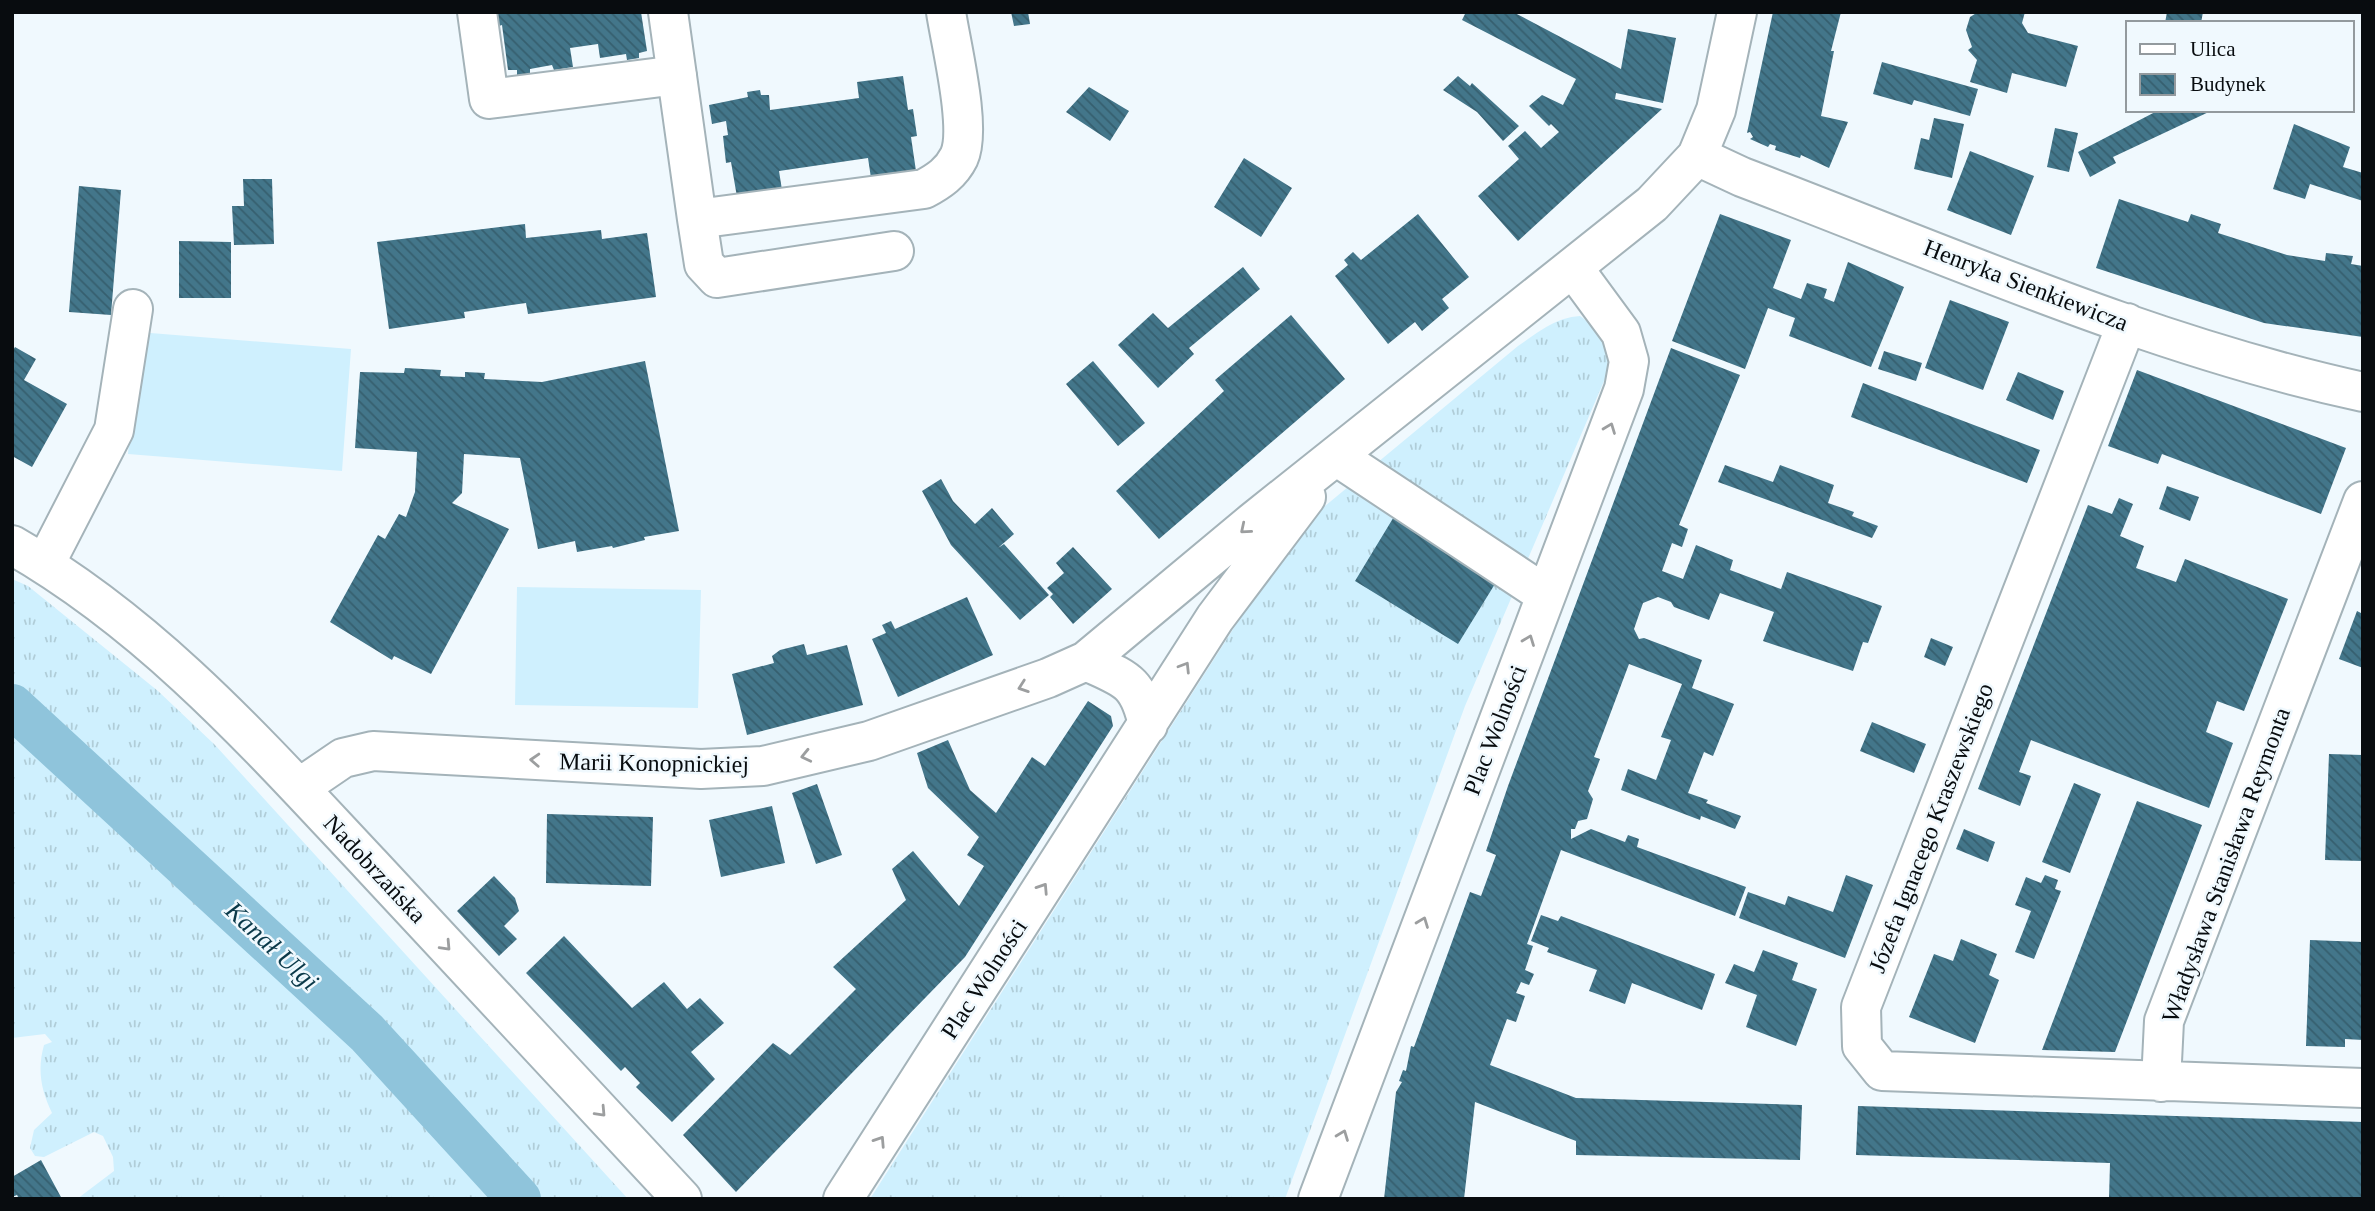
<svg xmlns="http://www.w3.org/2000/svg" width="2375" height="1211" font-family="Georgia,serif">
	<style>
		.grass { fill: url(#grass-tufts) }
		.pitch { fill: #cff0fe }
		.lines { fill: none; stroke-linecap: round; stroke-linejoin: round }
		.canal { stroke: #8fc4db; stroke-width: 44 }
		.building { fill: url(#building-back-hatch) }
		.minor-casing { stroke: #a4b3b9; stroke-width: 42 }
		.minor { stroke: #fff; stroke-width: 38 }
		.oneway { stroke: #9c9e9f }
		.labels { text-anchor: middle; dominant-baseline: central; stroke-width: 5; stroke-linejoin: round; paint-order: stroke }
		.street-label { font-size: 24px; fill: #080c0f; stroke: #f0f9fe }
		.water-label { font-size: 26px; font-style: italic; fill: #0a3949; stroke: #f0f9fe }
	</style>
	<defs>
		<pattern id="grass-tufts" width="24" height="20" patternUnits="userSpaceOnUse" patternTransform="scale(1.75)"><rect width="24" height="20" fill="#cff0fe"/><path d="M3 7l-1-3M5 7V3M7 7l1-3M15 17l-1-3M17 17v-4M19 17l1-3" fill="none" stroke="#b0cdd8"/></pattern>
		<pattern id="building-back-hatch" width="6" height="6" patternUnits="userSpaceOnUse" patternTransform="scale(1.75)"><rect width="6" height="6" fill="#43768a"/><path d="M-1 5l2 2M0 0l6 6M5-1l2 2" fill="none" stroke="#365f6f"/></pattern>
	</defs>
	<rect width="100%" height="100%" fill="#f0f9fe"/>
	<path class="grass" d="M 1580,316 C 1600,330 1605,343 1610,367 L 1465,706 L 1285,1199 L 870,1199 L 1281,554 L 1313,516 L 1518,346 C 1539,332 1554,318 1580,316 Z
		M 12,579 L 28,586 L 158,691 L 215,745 L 628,1199 L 77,1199 L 114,1171 L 113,1157 L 103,1136 L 94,1132 L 44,1157 L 35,1156 L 30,1148 L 34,1130 L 52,1113 C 41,1090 37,1070 44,1045 L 52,1042 L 45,1034 L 12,1038 Z"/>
	<path class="pitch" d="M 138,332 L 351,349 L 342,471 L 128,454 Z
		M 517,587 L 701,590 L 698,708 L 515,705 Z"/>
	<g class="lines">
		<path class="canal" d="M 12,706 L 367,1033 L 519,1199"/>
	</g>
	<path class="building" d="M 494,12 L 641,12 L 647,51 L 639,53 L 639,58 L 627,60 L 626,54 L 600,58 L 598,44 L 570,48 L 573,67 L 554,70 L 552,65 L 530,69 L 530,74 L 517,75 L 517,70 L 508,70 L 502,25 L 496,27 Z
		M 1011,12 L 1028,12 L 1030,24 L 1014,26 Z
		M 1466,12 L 1513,12 L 1621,69 L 1628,29 L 1676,38 L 1663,103 L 1616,93 L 1615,99 L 1662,109 L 1518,241 L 1478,196 L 1519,159 L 1508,146 L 1525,131 L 1541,148 L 1559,132 L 1551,124 L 1549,126 L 1529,106 L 1542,95 L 1563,105 L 1576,79 L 1462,20 Z
		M 1773,12 L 1841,12 L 1831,51 L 1834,51 L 1821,116 L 1848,122 L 1829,168 L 1801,155 L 1800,158 L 1775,150 L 1776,146 L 1770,144 L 1768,147 L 1750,139 L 1753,137 L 1750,132 L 1747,133 Z
		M 1978,12 L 2025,12 L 2022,23 L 2028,33 L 2078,46 L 2066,87 L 2012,73 L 2007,93 L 1970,82 L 1977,60 L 1968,50 L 1972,47 L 1966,30 L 1970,17 Z
		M 2167,12 L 2203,12 L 2201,23 L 2165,23 Z
		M 1882,62 L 1978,89 L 1970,116 L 1914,100 L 1912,105 L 1873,94 Z
		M 903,76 L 908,110 L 913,109 L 917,136 L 911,137 L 916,171 L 871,178 L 868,158 L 779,171 L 782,190 L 737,197 L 731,162 L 726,163 L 723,136 L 728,135 L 726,121 L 712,124 L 709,105 L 748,97 L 747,92 L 760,90 L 761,95 L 769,95 L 770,110 L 859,98 L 857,82 Z
		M 1458,76 L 1470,86 L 1472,83 L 1519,126 L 1503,141 L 1477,112 L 1443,90 Z
		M 1089,87 L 1129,111 L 1110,141 L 1066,112 Z
		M 2159,110 L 2213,110 L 2113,157 L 2116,163 L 2090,177 L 2078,152 Z
		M 1934,118 L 1964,124 L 1952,178 L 1914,169 L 1921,138 L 1929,140 Z
		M 2294,124 L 2350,147 L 2343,167 L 2363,173 L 2363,201 L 2310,184 L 2305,199 L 2273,189 Z
		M 2055,128 L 2078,133 L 2069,172 L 2047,167 Z
		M 1970,151 L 2034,176 L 2011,235 L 1947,210 Z
		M 1244,158 L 1292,188 L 1261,237 L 1214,207 Z
		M 243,179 L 272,179 L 274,244 L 234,245 L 232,206 L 244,206 Z
		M 79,186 L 121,190 L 111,315 L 69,312 Z
		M 2119,199 L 2188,222 L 2191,214 L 2221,224 L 2218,233 L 2287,255 L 2325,261 L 2326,253 L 2353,256 L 2351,264 L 2363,266 L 2363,337 L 2264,323 L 2096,268 Z
		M 1418,214 L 1469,277 L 1442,299 L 1449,308 L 1422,331 L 1415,322 L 1388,344 L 1335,276 L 1348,265 L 1344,260 L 1353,252 L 1361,260 Z
		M 1720,214 L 1791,240 L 1773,288 L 1801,299 L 1807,283 L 1827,289 L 1824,298 L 1834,302 L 1848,262 L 1904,287 L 1871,367 L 1789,336 L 1795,318 L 1768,308 L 1745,369 L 1672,341 Z
		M 525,224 L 526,238 L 601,230 L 602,239 L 647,233 L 656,297 L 528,314 L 526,303 L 464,312 L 465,318 L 389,329 L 377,242 Z
		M 179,241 L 231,242 L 231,298 L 179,298 Z
		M 1243,267 L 1260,289 L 1189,348 L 1194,354 L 1158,388 L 1118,345 L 1153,313 L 1168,328 Z
		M 1950,300 L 2009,322 L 1983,390 L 1925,368 Z
		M 1291,315 L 1345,379 L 1159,539 L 1116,491 L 1224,391 L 1215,380 Z
		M 15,347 L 36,359 L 24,380 L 67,404 L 32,467 L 12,456 L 12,352 Z
		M 1671,348 L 1740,375 L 1679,525 L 1688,529 L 1682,547 L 1672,543 L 1662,571 L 1683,579 L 1696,545 L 1733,560 L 1730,570 L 1781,589 L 1787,572 L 1882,606 L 1868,643 L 1863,642 L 1853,671 L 1763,641 L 1774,612 L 1720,593 L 1709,620 L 1674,607 L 1671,602 L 1658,597 L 1643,603 L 1634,629 L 1639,639 L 1644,638 L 1702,660 L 1692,688 L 1734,704 L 1713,756 L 1704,752 L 1688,793 L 1708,800 L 1706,803 L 1741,816 L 1735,829 L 1701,816 L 1700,820 L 1621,790 L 1628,769 L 1656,780 L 1671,740 L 1661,737 L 1682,684 L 1629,664 L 1594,757 L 1600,759 L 1588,791 L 1593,799 L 1587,819 L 1578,821 L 1575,829 L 1571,829 L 1571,839 L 1591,829 L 1625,842 L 1628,835 L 1639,839 L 1637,847 L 1746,887 L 1735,916 L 1561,850 L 1527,944 L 1533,946 L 1525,970 L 1534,974 L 1529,985 L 1521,982 L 1516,993 L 1525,996 L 1516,1022 L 1507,1019 L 1490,1065 L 1576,1098 L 1802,1105 L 1800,1160 L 1576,1155 L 1576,1141 L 1475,1102 L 1464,1199 L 1384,1199 L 1396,1092 L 1402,1082 L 1399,1081 L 1403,1070 L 1406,1071 L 1411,1046 L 1414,1047 L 1470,892 L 1481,896 L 1496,855 L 1486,851 L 1508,786 Z
		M 1884,351 L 1922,363 L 1916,381 L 1878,369 Z
		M 645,361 L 679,531 L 644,537 L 645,540 L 613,548 L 612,546 L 577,552 L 575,541 L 538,549 L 520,458 L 464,454 L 462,493 L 452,503 L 509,529 L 431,674 L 394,656 L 392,660 L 330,622 L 378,535 L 385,539 L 399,514 L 406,517 L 415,492 L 417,452 L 355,448 L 360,372 L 404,373 L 405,368 L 441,370 L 440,376 L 465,377 L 465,372 L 485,373 L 484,379 L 542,382 Z
		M 1093,361 L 1145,423 L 1118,446 L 1066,384 Z
		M 2137,370 L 2346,448 L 2321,514 L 2162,454 L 2158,464 L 2108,446 Z
		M 2018,372 L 2064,391 L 2053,420 L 2006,400 Z
		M 1863,383 L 2040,450 L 2027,483 L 1851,417 Z
		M 1725,465 L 1773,482 L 1780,465 L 1834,485 L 1828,503 L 1854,512 L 1852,516 L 1878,526 L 1872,538 L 1718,482 Z
		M 941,479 L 953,501 L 975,524 L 992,508 L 1014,534 L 998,548 L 1004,544 L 1049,595 L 1020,620 L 951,545 L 922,491 Z
		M 2167,486 L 2199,497 L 2190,521 L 2159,509 Z
		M 2119,498 L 2133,504 L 2120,536 L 2144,546 L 2136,568 L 2176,582 L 2185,559 L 2288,599 L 2244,711 L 2217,701 L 2206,732 L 2233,743 L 2209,808 L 2031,740 L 2019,772 L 2031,776 L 2020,806 L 1978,789 L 2088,505 L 2112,514 Z
		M 1395,515 L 1498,579 L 1458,644 L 1355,581 Z
		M 1073,547 L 1112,589 L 1073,624 L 1050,597 L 1053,594 L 1047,588 L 1064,573 L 1056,563 Z
		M 967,597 L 993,655 L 898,697 L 872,639 L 886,633 L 882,625 L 891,621 L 895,629 Z
		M 2357,611 L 2363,614 L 2363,668 L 2339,659 Z
		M 1931,638 L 1953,647 L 1945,666 L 1924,657 Z
		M 804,644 L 807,655 L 847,645 L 863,705 L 747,735 L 732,674 L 774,663 L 772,656 L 780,650 Z
		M 1088,701 L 1111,716 L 1113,726 L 965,957 L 736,1192 L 683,1135 L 773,1043 L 790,1055 L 856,989 L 833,967 L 906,900 L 892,869 L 913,851 L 959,906 L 984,866 L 967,855 L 979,837 L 928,788 L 917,753 L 948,740 L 970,790 L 996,813 L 1032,757 L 1045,766 Z
		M 1872,722 L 1926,744 L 1914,773 L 1860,751 Z
		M 2329,754 L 2363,755 L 2363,861 L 2325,860 Z
		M 2074,783 L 2101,794 L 2070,873 L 2042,862 Z
		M 817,784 L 842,855 L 816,864 L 792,793 Z
		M 2137,801 L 2202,825 L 2115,1052 L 2042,1050 Z
		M 772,806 L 785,863 L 721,877 L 709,820 Z
		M 547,814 L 653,817 L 651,886 L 546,883 Z
		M 1964,829 L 1995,842 L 1988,862 L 1956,849 Z
		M 1846,875 L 1873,885 L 1845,958 L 1739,918 L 1748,892 L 1785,905 L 1788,896 L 1833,912 Z
		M 2045,875 L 2058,880 L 2055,889 L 2061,891 L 2034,959 L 2015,952 L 2031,911 L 2015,905 L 2026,877 L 2041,883 Z
		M 494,876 L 515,898 L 519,911 L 504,926 L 517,939 L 499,956 L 457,911 Z
		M 1541,915 L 1558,921 L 1561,916 L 1715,974 L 1702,1010 L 1632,983 L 1625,1004 L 1589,991 L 1597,970 L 1547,952 L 1549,948 L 1531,941 Z
		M 564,936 L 632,1008 L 664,982 L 687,1009 L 700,998 L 724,1023 L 691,1052 L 715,1079 L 672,1122 L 636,1087 L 640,1083 L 625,1067 L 621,1071 L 526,973 Z
		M 1961,939 L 1997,954 L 1989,975 L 1999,980 L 1975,1043 L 1909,1017 L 1934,954 L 1953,961 Z
		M 2310,940 L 2363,942 L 2363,1040 L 2345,1039 L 2345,1047 L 2306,1046 Z
		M 1763,950 L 1798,963 L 1792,980 L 1817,989 L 1796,1046 L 1746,1027 L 1757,995 L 1725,983 L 1734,964 L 1754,972 Z
		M 1858,1106 L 2363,1122 L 2363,1199 L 2109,1199 L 2110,1163 L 1856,1155 Z
		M 41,1160 L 62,1199 L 19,1199 L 17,1195 L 12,1197 L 12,1177 Z"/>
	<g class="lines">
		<g class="minor-casing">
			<path id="minor" d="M 477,12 L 489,99 L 677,75
				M 668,12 L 697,219 L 924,189 C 939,181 951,173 959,157 C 972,129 951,45 946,12
				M 1697,156 L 1742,177 C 1945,254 2151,346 2363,392
				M 697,219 L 704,264 L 717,278 L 894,251
				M 2127,323 L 1861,1007 L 1862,1046 L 1882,1071 L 2363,1088
				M 1336,456 L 1546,595
				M 12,545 C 154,626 261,748 371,865 C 475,976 578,1088 682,1199
				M 45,564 L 114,430 L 133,309
				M 1086,661 C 1125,679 1138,680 1148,725
				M 299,788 L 343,758 L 373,751 L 701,769 L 763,766 L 869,741 L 1048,678 L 1086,661 L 1254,521 L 1652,204 L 1697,156 L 1716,110 L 1737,12
				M 2161,1082 L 2164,1021 L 2363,501
				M 843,1199 L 1215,618 L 1306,497
				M 1318,1199 L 1624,389 L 1629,361 L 1621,333 L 1574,269"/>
		</g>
		<use href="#minor" class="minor"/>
	</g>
	<defs><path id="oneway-chevron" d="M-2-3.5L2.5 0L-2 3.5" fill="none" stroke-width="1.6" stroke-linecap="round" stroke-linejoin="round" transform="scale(1.75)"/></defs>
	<g class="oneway">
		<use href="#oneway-chevron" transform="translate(1610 428) rotate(-69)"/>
		<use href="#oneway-chevron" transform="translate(1245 529) rotate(140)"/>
		<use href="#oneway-chevron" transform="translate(1529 640) rotate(-69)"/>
		<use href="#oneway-chevron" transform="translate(1185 667) rotate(-58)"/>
		<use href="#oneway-chevron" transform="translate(1023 687) rotate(161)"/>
		<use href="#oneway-chevron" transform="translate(806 756) rotate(167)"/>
		<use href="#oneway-chevron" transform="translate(535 760) rotate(-177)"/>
		<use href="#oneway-chevron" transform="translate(1043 888) rotate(-57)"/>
		<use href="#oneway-chevron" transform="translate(1423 922) rotate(-69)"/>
		<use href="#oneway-chevron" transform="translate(446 946) rotate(47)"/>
		<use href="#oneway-chevron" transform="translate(601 1112) rotate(47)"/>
		<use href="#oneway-chevron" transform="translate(1343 1135) rotate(-69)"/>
		<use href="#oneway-chevron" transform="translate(880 1141) rotate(-57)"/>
	</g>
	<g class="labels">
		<g class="street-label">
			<text transform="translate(2026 285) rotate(21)">Henryka Sienkiewicza</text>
			<text transform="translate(1495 730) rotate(-69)">Plac Wolności</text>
			<text transform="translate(654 763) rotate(1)">Marii Konopnickiej</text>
			<text transform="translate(1931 828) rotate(-69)">Józefa Ignacego Kraszewskiego</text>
			<text transform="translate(2226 865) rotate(-70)">Władysława Stanisława Reymonta</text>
			<text transform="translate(375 869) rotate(47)">Nadobrzańska</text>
			<text transform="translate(984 979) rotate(-57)">Plac Wolności</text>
		</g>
		<g class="water-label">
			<text transform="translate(272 946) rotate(43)">Kanał Ulgi</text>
		</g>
	</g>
	<rect width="2375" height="1211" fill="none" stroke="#080c0f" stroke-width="28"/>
	<rect x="2126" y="21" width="228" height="91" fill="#f0f9fe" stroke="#939a9e" stroke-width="2"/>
	<rect x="2140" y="44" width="35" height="10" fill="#ffffff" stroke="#939a9e" stroke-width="2"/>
	<text x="2190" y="56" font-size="21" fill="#080c0f">Ulica</text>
	<rect x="2140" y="74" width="35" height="21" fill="url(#building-back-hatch)" stroke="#939a9e" stroke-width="2"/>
	<text x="2190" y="91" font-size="21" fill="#080c0f">Budynek</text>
</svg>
